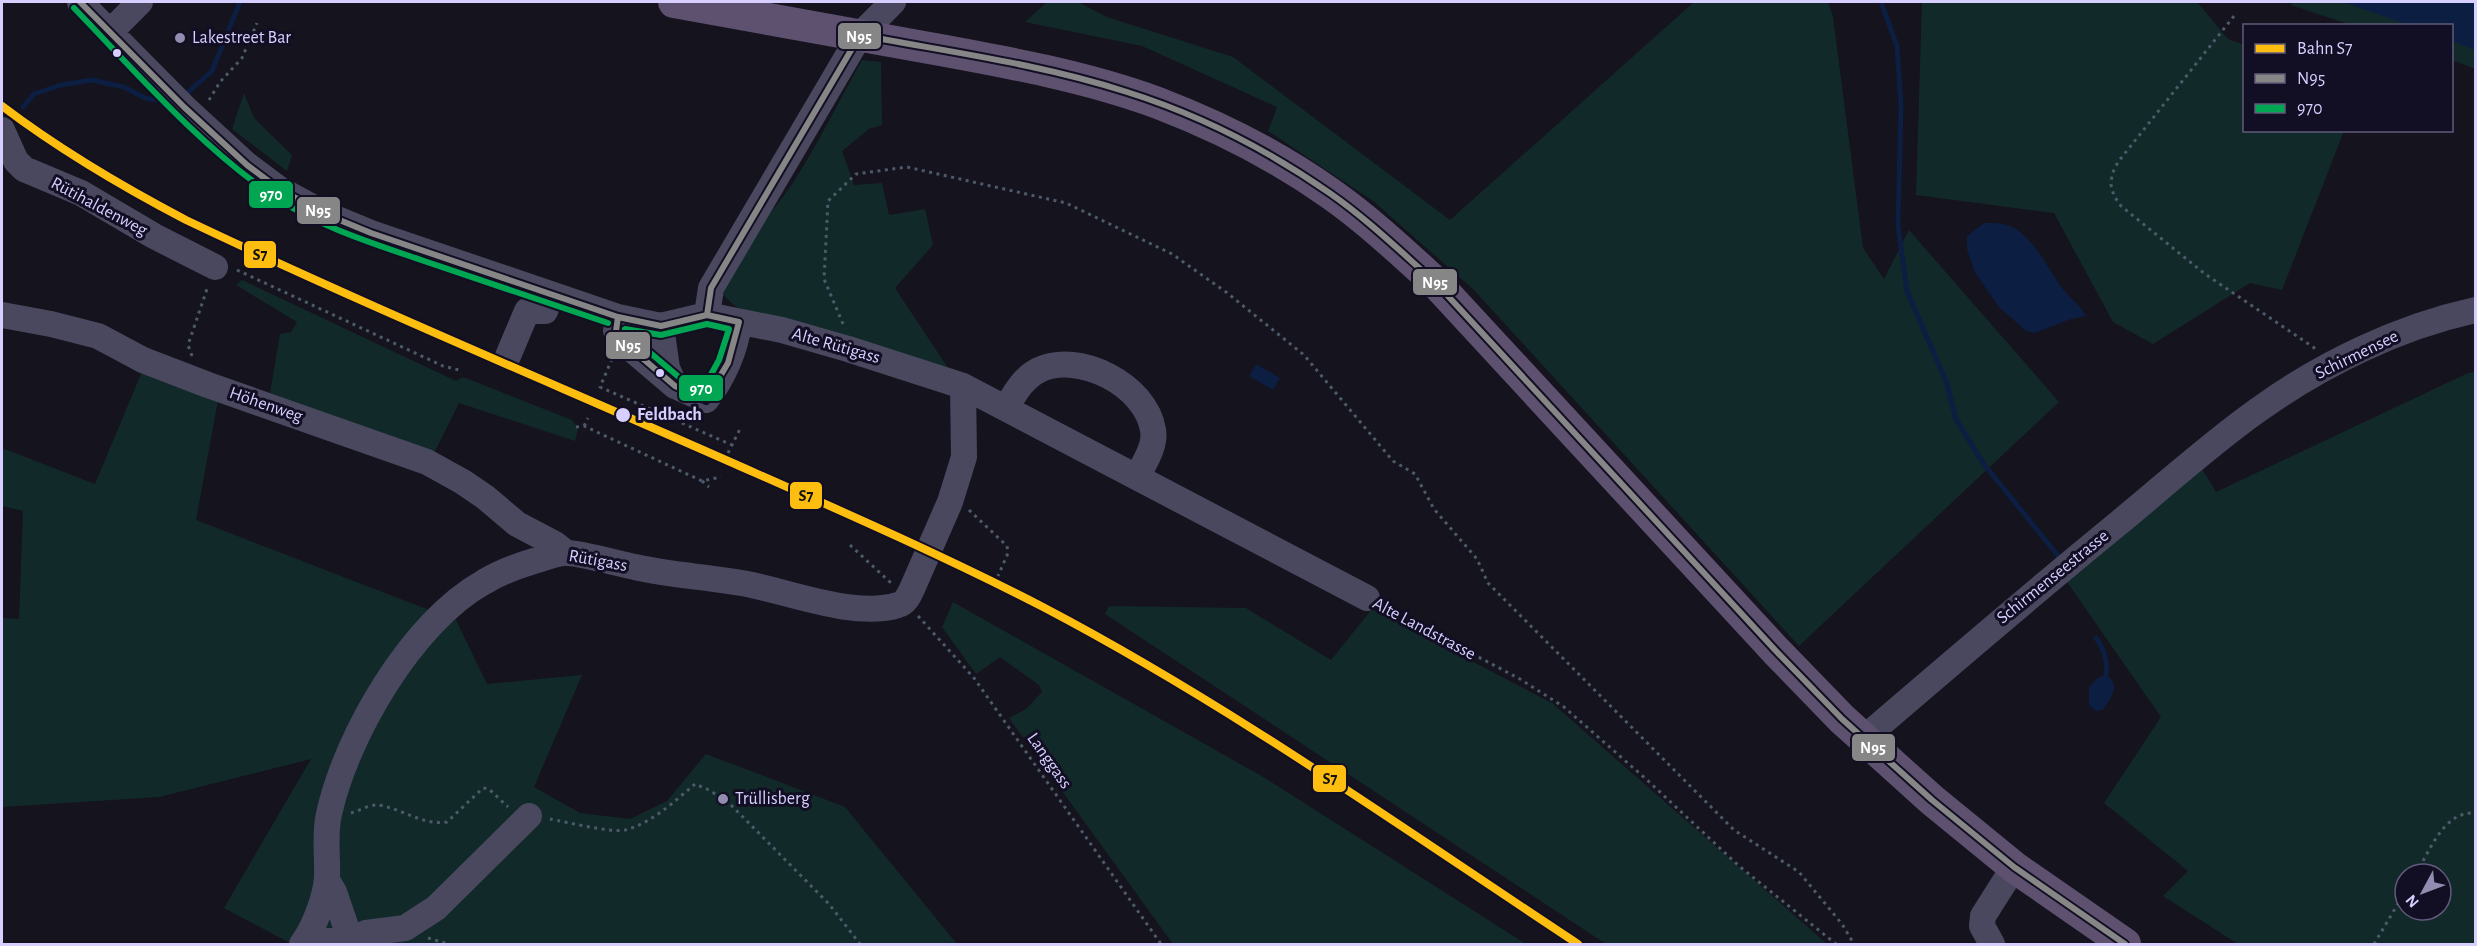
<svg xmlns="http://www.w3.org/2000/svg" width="2477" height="946" font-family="'Alegreya Sans',sans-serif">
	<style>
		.green { fill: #12292a; fill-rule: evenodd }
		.water { fill: #0c1e41 }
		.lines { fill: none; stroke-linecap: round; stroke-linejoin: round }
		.stream { stroke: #0c1e41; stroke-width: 5 }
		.path { stroke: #4c5a69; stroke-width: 3; stroke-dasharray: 3 4.5; stroke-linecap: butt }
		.minor { stroke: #49485f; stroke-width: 26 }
		.major { stroke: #5e5170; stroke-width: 32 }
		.bus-1-casing { stroke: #120e23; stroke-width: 10 }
		.bus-2-casing { stroke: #120e23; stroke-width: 10 }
		.bus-1 { stroke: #868686; stroke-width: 6 }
		.bus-2 { stroke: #00a651; stroke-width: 6 }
		.rail-1-casing { stroke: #120e23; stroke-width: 12 }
		.rail-1 { stroke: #febe10; stroke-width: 8 }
		.poi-dot { fill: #928db0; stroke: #120e23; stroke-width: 2 }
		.bus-dot { fill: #d6cfff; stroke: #120e23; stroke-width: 2 }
		.labels { text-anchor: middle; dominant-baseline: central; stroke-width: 6; stroke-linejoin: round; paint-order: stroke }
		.poi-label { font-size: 18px; fill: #d6cfff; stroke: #120e23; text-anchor: start }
		.street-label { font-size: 18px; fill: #d6cfff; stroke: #120e23 }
		.stop-label { font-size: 18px; font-weight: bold; fill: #d6cfff; stroke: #120e23; text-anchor: start }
		.line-badge { stroke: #120e23; stroke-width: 2 }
		.badge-label { font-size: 16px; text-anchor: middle; font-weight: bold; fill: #fff }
		.pale-badge-label { font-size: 16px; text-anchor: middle; font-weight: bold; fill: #111 }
	</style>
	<rect width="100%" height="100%" fill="#15131e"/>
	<path class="green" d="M 1047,2 L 1078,2 L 1107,17 L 1233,57 L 1450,220 L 1694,2 L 1828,2 L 1833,17 L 1863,248 L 1884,279 L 1909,230 L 2059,402 L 1799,646 L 1474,290 L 1373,201 L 1268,131 L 1277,107 L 1142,46 L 1025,22 Z
		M 1922,2 L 2197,2 L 2228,39 L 2244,45 L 2244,130 L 2344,131 L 2282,290 L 2250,283 L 2153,344 L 2113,322 L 2054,213 L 1916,195 Z
		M 2292,2 L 2430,2 L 2441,25 L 2351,25 L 2291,5 Z
		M 2452,37 L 2475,46 L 2475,69 L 2452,60 Z
		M 862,60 L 881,62 L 882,125 L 869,129 L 842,151 L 854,185 L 882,183 L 889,215 L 925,209 L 933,245 L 895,288 L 952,374 L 850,340 L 736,307 L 723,295 C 732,250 773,215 796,178 C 820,140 840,99 862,60 Z
		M 244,93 L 254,118 L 292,155 L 287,171 L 232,129 Z
		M 242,280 L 456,381 L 463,377 L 572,420 L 578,429 L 575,441 L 459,403 L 431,459 L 269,399 L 280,334 L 291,332 L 297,322 L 236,285 Z
		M 149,370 L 219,395 L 196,520 L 437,613 L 454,616 L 487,684 L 582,675 L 534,787 L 580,813 L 630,819 L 667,801 L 706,754 L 845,807 L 957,944 L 292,944 L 224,908 L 311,759 L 159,797 L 2,807 L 2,618 L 19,619 L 23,511 L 2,506 L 2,448 L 95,484 L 141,374 Z
		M 2475,372 L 2475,944 L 2238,944 L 2163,896 L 2188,871 L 2104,803 L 2161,717 L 2065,579 L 2201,467 L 2216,492 L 2468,373 ZM 2405,874 L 2441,874 L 2441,910 L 2405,910 Z
		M 953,602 L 1265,778 L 1526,944 L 1173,944 L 1009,718 L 1026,709 L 1042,692 L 1039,685 L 1000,657 L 976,674 L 942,627 Z
		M 1109,606 L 1246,608 L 1331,660 L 1372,609 L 1552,703 L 1827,944 L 1606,944 L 1105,614 Z"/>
	<path class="water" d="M 2343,2 L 2475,2 L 2475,50 L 2452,41 L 2452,26 L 2409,25 Z
		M 1984,223 C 1996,223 2006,223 2016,229 C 2039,244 2050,275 2068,295 C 2075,302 2081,307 2086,316 L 2071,319 L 2035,333 L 2026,331 L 1999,307 L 1975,273 L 1967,249 L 1967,236 Z
		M 1256,364 L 1280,378 L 1273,390 L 1249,376 Z
		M 2106,675 C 2122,684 2111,698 2103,710 L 2096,711 L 2089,705 L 2089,687 L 2099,677 Z"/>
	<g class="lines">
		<path class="stream" d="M 1881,2 L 1897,46 L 1901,105 L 1898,226 L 1907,291 L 1946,381 L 1956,419 L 1983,463 L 2059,557
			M 186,94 L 212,71 L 240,2
			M 23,107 L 34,94 L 61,85 L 91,80 L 124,87 L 145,98 L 164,101
			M 2096,638 C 2104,649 2108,661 2106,675"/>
		<path class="path" d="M 2234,16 L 2118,162 L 2112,174 L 2111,185 L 2114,196 L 2121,206 L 2205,274 L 2316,349
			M 209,100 L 220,82 L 242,58 L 257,23
			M 237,270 L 443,366 L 459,370
			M 843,324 L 824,279 L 828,201 L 856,174 L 907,167 L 1066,203 L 1172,254 L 1226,292 L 1304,355 L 1393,461 L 1415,474 L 1434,509 L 1477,559 L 1488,583 L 1734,830 L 1799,872 L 1842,924 L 1854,944
			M 192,356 L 188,345 L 208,286
			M 612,359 L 600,387 L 732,445
			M 584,426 L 588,418
			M 576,427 L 584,426 L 702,481 L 721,477
			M 728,453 L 741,427
			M 702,481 L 709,487
			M 969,510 L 1007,546 L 1008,553 L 998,576
			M 850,545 L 891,583
			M 1386,608 L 1520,679 L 1564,707 L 1646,779 L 1739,866 L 1836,944
			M 918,616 L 974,678 L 1161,944
			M 351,813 C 359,811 370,804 378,805 C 401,808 423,826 447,822 L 483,788 L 489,789 L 508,807
			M 550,819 C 566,822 611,833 625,830 C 652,823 675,801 695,784 L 709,790 L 729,803 L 829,904 L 860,944
			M 2416,874 C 2429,852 2444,810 2476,813
			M 428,938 L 448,944
			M 2374,944 L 2405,892"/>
		<path class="minor" d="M 80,2 L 184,107 L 247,165 L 279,189 L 325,214 L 371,233 L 618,317 L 661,326 L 707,315 L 782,330 L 848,349 L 963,386 L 1367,598
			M 110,32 L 140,2
			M 2,130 L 16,161 L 24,169 L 81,193 L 154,236 L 215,267
			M 2,315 L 51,324 L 98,336 L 143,360 L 208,385 L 427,462 L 463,482 L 485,497 L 517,524 L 555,544 L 565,552
			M 707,315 L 711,288 L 860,35 L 893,2
			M 618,317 L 616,331 L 621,340 L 675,386 L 706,400 C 723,379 736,349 739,322
			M 661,326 L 667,368 L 675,386
			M 508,356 L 527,311 L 545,311 L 552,295
			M 1006,408 C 1015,393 1023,378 1039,370 C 1079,351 1146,385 1153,430 C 1156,446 1144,463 1137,477
			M 1863,739 C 1948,666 2033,593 2120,522 C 2165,485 2210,444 2258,410 C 2322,364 2398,327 2476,310
			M 327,880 L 334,892 L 346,927 L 341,943
			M 308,937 L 341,943 L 366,933 L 405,928 L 436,908 L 529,816
			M 302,944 C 314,928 326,897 327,877 C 328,856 324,835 329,814 C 346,736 412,622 484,582 C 499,573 517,566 534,561 C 543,559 555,553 565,553 C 578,552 619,564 635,567 C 674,576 713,577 752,585 C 794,594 857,618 898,605 C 906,603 909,595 912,589 L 950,502 L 964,457 L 963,386
			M 1992,944 L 1982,926 L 1983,916 L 2014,867"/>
		<path class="major" d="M 674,2 C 759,17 844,32 929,48 C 1006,62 1084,76 1158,103 C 1218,126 1279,157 1331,194 C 1368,220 1402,252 1435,282 L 1776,651 L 1842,719 L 1932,800 L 2014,867 L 2125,944"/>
		<g class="bus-1-casing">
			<path id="bus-1" d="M 80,2 L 184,107 L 247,165 L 279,189 L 325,214 L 371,233 L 618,317
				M 707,315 L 739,322 L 728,363 L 706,400 L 675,386 L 621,340 L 616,331 L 618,317 L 661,326 Z
				M 707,315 L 711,288 L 860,35 C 949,52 1041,64 1127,92 C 1200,115 1268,150 1331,194 C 1368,220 1401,252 1435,282 L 1776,651 L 1842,719 L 1932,800 L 2014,867 L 2125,944"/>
		</g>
		<g class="bus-2-casing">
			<path id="bus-2" d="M 74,8 C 135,71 200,146 272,195 C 318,227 375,244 427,262 C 487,282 548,303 608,323
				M 707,324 L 729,329 L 719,360 L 703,389 L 680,378 L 628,334 L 625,329 L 661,335 Z"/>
		</g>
		<use href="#bus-1" class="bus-1"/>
		<use href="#bus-2" class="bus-2"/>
		<g class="rail-1-casing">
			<path id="rail-1" d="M 2,106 C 60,150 121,186 186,220 C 367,306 552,383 735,464 C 839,510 942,555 1043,607 C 1230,705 1402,828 1578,944"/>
		</g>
		<use href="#rail-1" class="rail-1"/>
	</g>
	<g class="poi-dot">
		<circle cx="180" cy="38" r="6"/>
		<circle cx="723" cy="799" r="6"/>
	</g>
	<g class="bus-dot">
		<circle cx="117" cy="53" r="5"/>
		<circle cx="660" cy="373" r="5"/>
		<circle cx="623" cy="415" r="8"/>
	</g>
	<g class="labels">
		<g class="poi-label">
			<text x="192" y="38">Lakestreet Bar</text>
			<text x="735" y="799">Trüllisberg</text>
		</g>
		<g class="street-label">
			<text transform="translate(99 207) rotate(28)">Rütihaldenweg</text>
			<text transform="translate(836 346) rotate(16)">Alte Rütigass</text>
			<text transform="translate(2357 355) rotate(-26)">Schirmensee</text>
			<text transform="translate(266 405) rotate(19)">Höhenweg</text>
			<text transform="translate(598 561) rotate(10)">Rütigass</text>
			<text transform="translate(2053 577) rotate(-39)">Schirmenseestrasse</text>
			<text transform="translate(1424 629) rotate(28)">Alte Landstrasse</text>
			<text transform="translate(1049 761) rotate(55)">Langgass</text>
		</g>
		<g class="stop-label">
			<text x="637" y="415">Feldbach</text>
		</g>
	</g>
	<g class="line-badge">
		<rect x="837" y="22" width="45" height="28" rx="6" fill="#868686"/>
		<rect x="248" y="180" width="46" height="29" rx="6" fill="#00a651"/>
		<rect x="296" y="196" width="45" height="29" rx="6" fill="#868686"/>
		<rect x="243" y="240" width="34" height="29" rx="6" fill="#febe10"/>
		<rect x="1412" y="268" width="46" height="28" rx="6" fill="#868686"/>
		<rect x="605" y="331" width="46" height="29" rx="6" fill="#868686"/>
		<rect x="678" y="374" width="46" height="28" rx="6" fill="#00a651"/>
		<rect x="789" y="481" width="34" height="29" rx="6" fill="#febe10"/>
		<rect x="1851" y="733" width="45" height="29" rx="6" fill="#868686"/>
		<rect x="1312" y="764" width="35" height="29" rx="6" fill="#febe10"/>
	</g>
	<g class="badge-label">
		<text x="859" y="42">N95</text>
		<text x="271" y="200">970</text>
		<text x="318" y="216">N95</text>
		<text x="1435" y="288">N95</text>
		<text x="628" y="351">N95</text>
		<text x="701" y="394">970</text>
		<text x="1873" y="753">N95</text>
	</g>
	<g class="pale-badge-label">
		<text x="260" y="260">S7</text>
		<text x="806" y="501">S7</text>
		<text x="1330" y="784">S7</text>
	</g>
	<rect width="2477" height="946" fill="none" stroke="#d6cfff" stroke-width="6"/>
	<rect x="2243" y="24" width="210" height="108" fill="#120e23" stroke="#605b7b" stroke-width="1.5"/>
	<rect x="2255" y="44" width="30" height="9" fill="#febe10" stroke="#605b7b" stroke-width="1.5"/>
	<text x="2297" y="54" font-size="18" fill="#d6cfff">Bahn S7</text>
	<rect x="2255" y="74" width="30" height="9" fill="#868686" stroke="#605b7b" stroke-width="1.5"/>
	<text x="2297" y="84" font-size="18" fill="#d6cfff">N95</text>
	<rect x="2255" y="104" width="30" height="9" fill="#00a651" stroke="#605b7b" stroke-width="1.5"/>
	<text x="2297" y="114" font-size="18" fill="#d6cfff">970</text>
	<g transform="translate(2423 892) rotate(229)"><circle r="28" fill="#120e23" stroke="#605b7b" stroke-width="1.5"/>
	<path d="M0-4.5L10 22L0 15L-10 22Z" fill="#928db0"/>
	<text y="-9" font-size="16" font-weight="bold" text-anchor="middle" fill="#d6cfff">N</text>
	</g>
</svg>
